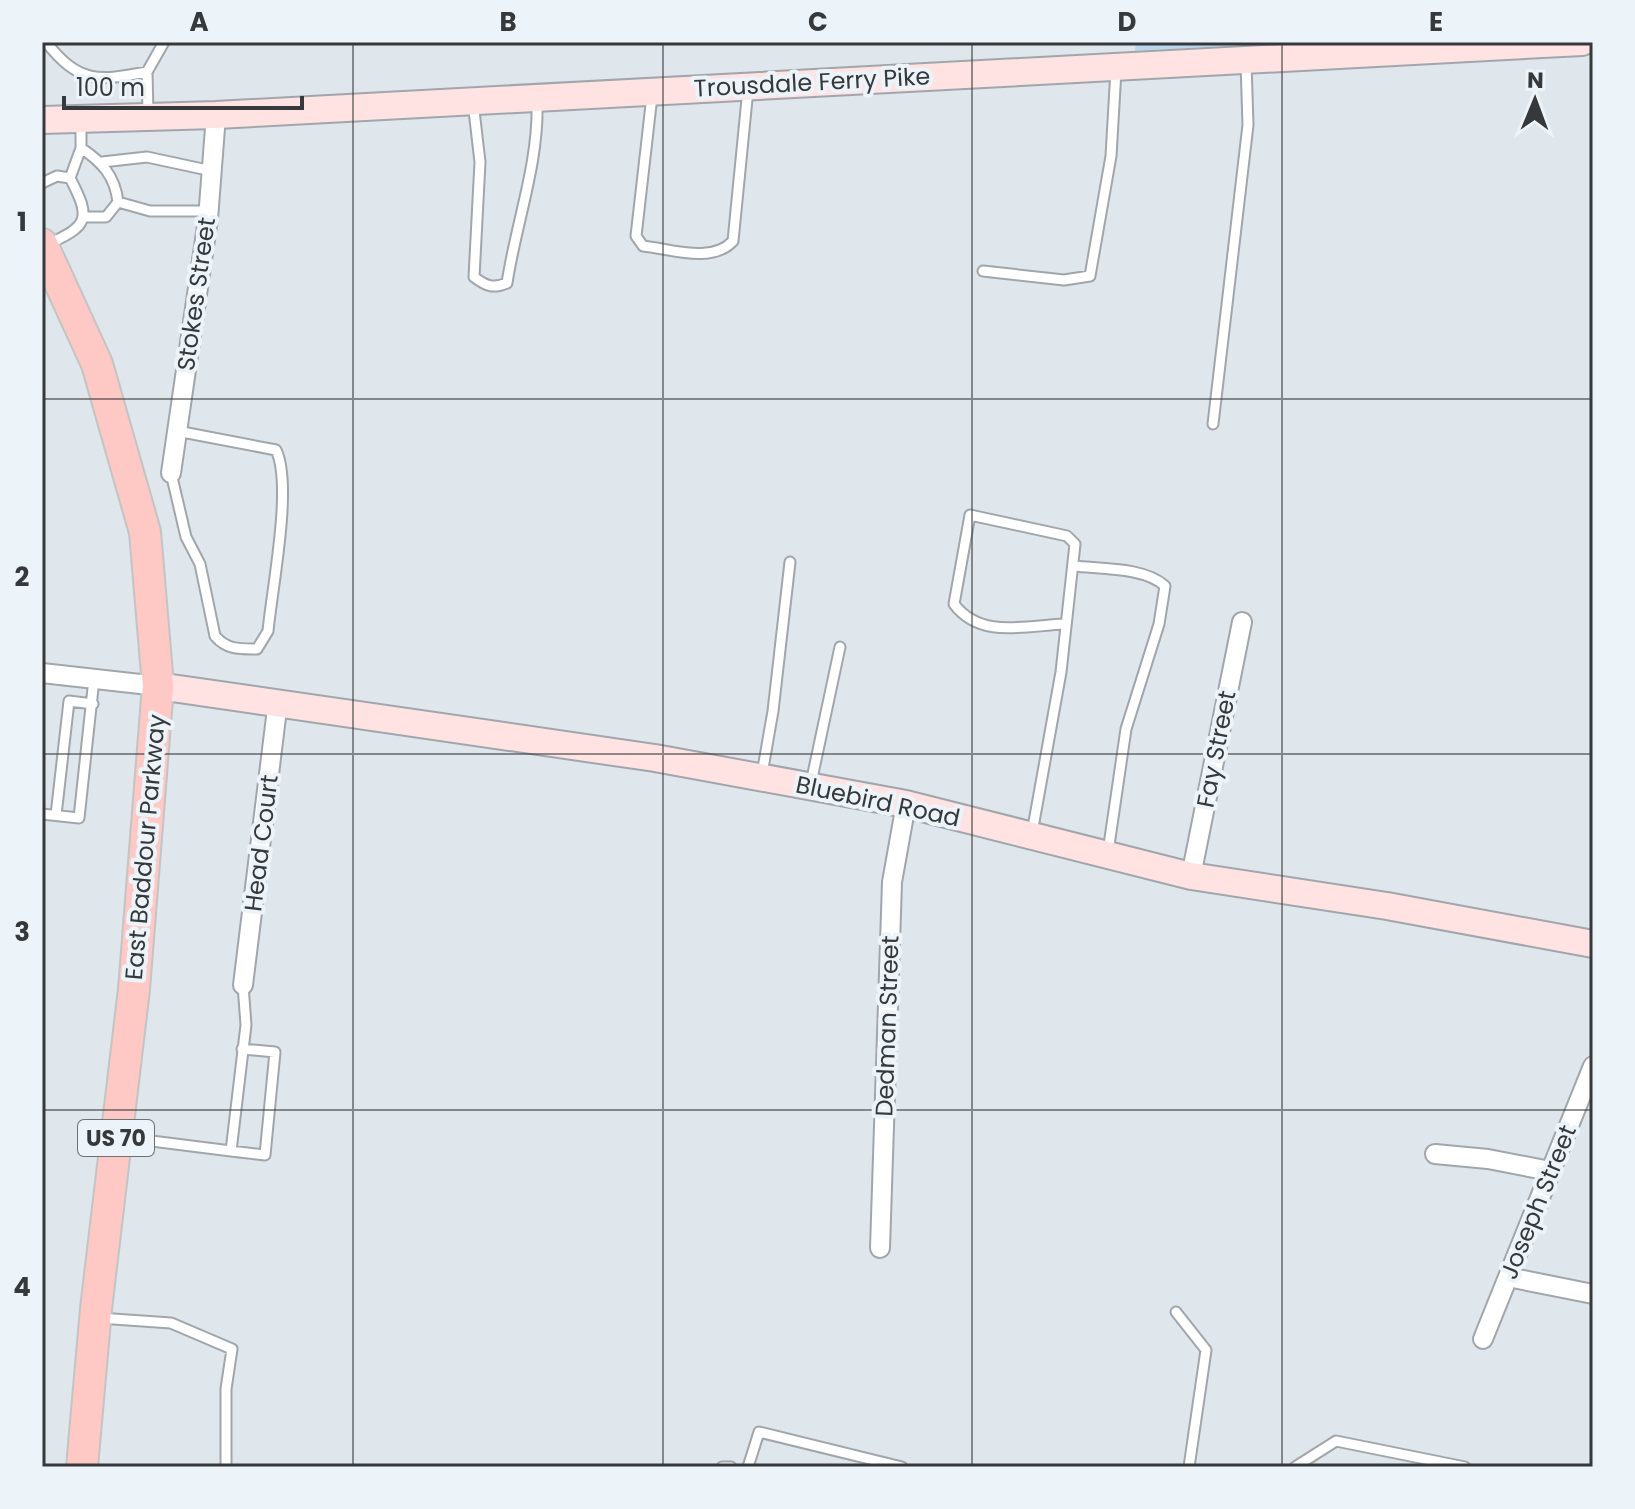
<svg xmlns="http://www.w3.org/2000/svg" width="1635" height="1509" font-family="Poppins,sans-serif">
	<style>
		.green { fill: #bbd7ef }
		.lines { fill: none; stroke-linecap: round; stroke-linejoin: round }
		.lane-casing { stroke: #a0a6ac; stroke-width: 13 }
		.street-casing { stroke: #a0a6ac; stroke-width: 22 }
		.secondary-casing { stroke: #a0a6ac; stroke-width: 30 }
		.primary-casing { stroke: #c3c4c4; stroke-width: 34 }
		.lane { stroke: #fff; stroke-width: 9 }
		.street { stroke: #fff; stroke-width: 18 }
		.secondary { stroke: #ffe3e2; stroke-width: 26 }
		.primary { stroke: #fec8c5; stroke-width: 30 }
		.grid { fill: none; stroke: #36393b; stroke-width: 2; stroke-opacity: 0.55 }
		.labels { text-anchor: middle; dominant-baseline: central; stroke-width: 8; stroke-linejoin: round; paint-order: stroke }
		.shield { fill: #ecf3f9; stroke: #6d7174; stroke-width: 2 }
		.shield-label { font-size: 22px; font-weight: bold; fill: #36393b }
		.street-label { font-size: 24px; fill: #36393b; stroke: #ecf3f9 }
		.neatline { fill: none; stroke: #36393b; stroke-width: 3 }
		.grid-label { font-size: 26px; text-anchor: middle; font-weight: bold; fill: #36393b }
	</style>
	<rect width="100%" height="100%" fill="#dfe6ec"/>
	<path class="green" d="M 1136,42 L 1296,42 L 1135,51 Z"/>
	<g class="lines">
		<g class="lane-casing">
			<path id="lane" d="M 46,42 C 79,84 98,81 147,72 L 164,42
				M 147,72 L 148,113
				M 652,96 L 636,236 L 643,246 C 671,249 712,264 733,241 L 748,89
				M 473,102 L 480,162 L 474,277 C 486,286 493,289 507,283 C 516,223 539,163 537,102
				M 81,148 C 102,162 115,176 118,202 L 106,217 L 85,217
				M 102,162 L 147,157 L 212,171
				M 70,178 L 81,148 L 81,122
				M 42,183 L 57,176 L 70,178 C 92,220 88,226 46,245
				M 118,202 L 150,211 L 208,211
				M 983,271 L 1064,280 L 1090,276 L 1111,156 L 1116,70
				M 1213,424 L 1248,125 L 1246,63
				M 171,473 L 186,537 L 200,564 L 215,636 C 227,650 240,649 257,649 L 268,631 C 272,588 293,485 276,450 L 177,431
				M 1074,566 C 1100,569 1145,567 1165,586 L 1159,624 L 1126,729 L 1108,852
				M 762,774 L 773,711 L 790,562
				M 811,783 L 840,647
				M 42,814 L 79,818 L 94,679
				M 56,815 L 69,701 L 93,704
				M 1032,833 L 1061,672 L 1075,544 L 1067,536 L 970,515 L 954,604 C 981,640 1027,625 1065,624
				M 120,1137 L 231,1151 L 246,1025 L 243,985
				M 231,1151 L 265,1155 L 275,1052 L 242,1049
				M 1176,1312 L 1206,1350 L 1189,1467
				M 99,1318 L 171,1323 L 232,1349 L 226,1389 L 226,1467
				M 722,1467 L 731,1467
				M 748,1467 L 759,1432 L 902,1467
				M 1295,1467 L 1336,1441 L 1465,1467"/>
		</g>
		<g class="street-casing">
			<path id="street" d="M 171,473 L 208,219 L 216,115
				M 42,673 L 158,686
				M 1191,876 L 1242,622
				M 243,985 L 278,701
				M 1435,1154 L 1488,1159 L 1550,1171
				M 880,1248 L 892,882 L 906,804
				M 1508,1277 L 1593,1294
				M 1483,1339 L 1593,1066"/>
		</g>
		<g class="secondary-casing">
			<path id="secondary" d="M 42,120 L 216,115 L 1582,42
				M 158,686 L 655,758 L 906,804 L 1191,876 L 1387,906 L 1593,944"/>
		</g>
		<g class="primary-casing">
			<path id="primary" d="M 42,244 L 97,364 L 145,532 L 158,686 L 134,989 L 96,1309 L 82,1467"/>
		</g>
		<use href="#lane" class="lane"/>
		<use href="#street" class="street"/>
		<use href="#secondary" class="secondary"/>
		<use href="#primary" class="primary"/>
	</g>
	<path class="grid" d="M 353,42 L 353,1467M 663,42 L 663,1467M 972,42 L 972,1467M 1282,42 L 1282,1467M 42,399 L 1593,399M 42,754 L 1593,754M 42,1110 L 1593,1110"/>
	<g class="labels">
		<rect class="shield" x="78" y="1120" width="76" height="36" rx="6"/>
		<g class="shield-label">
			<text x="116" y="1138">US 70</text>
		</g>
		<g class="street-label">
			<text transform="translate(812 82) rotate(-3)">Trousdale Ferry Pike</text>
			<text transform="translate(196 294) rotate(-82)">Stokes Street</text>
			<text transform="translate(1216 749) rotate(-79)">Fay Street</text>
			<text transform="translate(878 801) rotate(12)">Bluebird Road</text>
			<text transform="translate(261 843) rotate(-83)">Head Court</text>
			<text transform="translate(145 847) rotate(-85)">East Baddour Parkway</text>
			<text transform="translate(887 1026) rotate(-88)">Dedman Street</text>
			<text transform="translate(1538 1202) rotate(-68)">Joseph Street</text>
		</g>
	</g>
	<rect width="1635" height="1509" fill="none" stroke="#ecf3f9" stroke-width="88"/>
	<g transform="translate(1535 100) rotate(1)" stroke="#ecf3f9" stroke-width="6" paint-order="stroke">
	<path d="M0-6L14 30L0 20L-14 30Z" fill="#36393b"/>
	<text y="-12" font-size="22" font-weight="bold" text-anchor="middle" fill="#36393b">N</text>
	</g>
	<path d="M64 96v12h238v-12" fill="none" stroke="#36393b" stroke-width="4"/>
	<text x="76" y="96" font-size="24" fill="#36393b" stroke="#ecf3f9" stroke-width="6" paint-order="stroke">100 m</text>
	<rect x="44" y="44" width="1547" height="1421" class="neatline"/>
	<g class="grid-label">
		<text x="199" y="31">A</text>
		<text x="508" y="31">B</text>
		<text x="818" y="31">C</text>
		<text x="1127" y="31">D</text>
		<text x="1436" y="31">E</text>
		<text x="22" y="231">1</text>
		<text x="22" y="586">2</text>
		<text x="22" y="941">3</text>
		<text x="22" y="1296">4</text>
	</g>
</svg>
